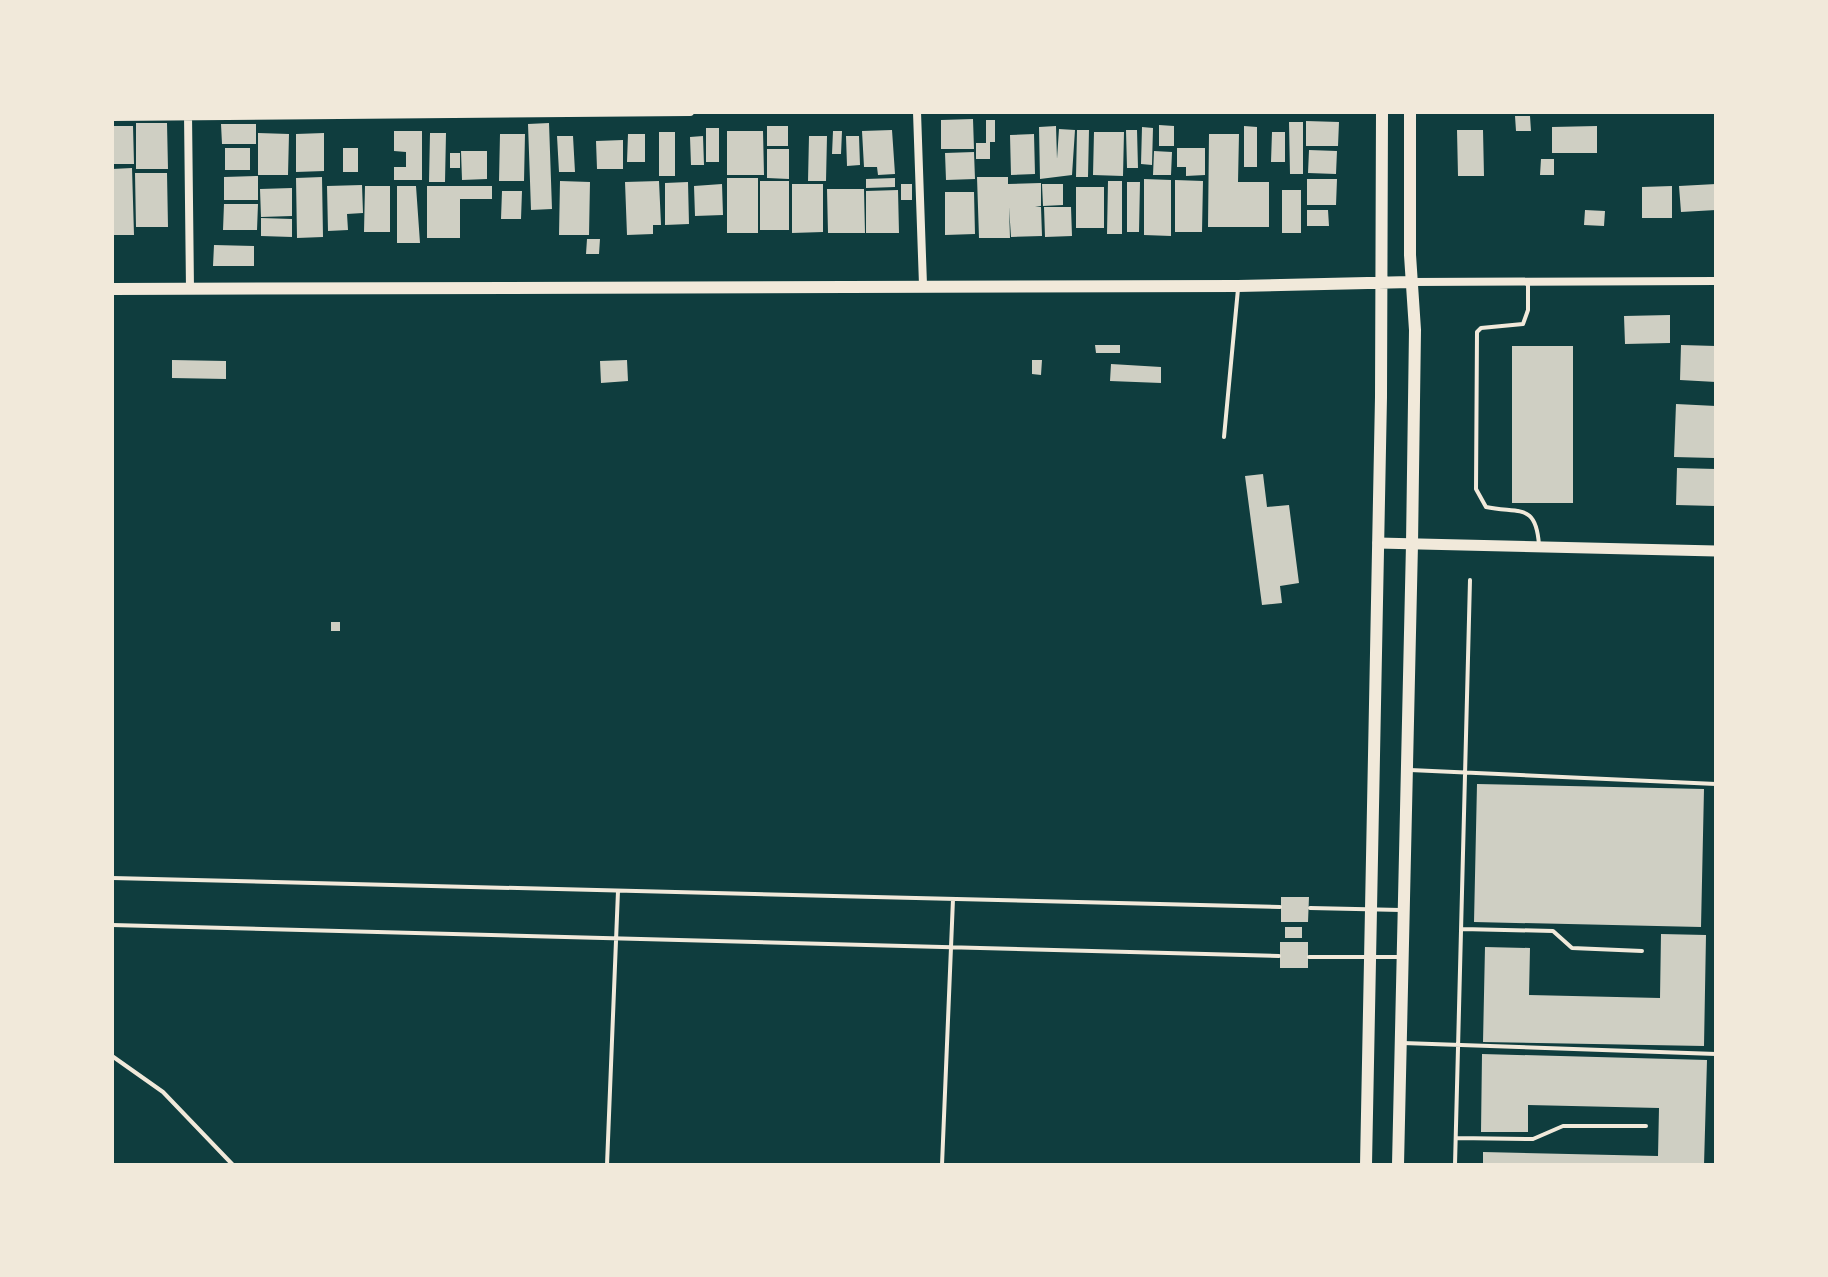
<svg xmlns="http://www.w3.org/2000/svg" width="1828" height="1277" font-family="Raleway,sans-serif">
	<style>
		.building { fill: #cfcfc3 }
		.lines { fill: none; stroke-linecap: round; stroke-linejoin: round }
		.service { stroke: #f1e9da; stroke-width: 4 }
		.minor { stroke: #f1e9da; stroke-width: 8 }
		.tertiary { stroke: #f1e9da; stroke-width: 11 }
		.secondary { stroke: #f1e9da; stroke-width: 12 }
	</style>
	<rect width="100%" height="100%" fill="#0f3d3e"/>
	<path class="building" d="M 1515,116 L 1530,116 L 1531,131 L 1516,131 Z
		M 973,119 L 974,149 L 941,149 L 941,120 Z
		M 986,120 L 995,120 L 995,142 L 990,142 L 990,159 L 976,159 L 976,143 L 986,143 Z
		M 1306,121 L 1339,122 L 1338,146 L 1306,146 Z
		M 1289,122 L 1303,122 L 1303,174 L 1290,174 Z
		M 136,123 L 167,123 L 168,169 L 136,169 Z
		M 549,123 L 552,209 L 531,210 L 528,124 Z
		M 221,124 L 256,124 L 256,144 L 222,144 Z
		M 1159,125 L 1174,126 L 1174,146 L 1159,146 Z
		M 112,126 L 133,126 L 134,164 L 112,164 Z
		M 767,126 L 788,126 L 788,146 L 767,146 Z
		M 1056,126 L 1057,159 L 1059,129 L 1075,130 L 1072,175 L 1040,179 L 1039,127 Z
		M 1244,126 L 1257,127 L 1257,167 L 1244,167 Z
		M 1597,126 L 1597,153 L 1552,153 L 1552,127 Z
		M 1142,127 L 1153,128 L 1152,165 L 1141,164 Z
		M 706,128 L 719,128 L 719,162 L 706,162 Z
		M 892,130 L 895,174 L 878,175 L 877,167 L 864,167 L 862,131 Z
		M 1077,130 L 1089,130 L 1088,177 L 1076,177 Z
		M 1126,130 L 1137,130 L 1138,168 L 1127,168 Z
		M 1457,130 L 1483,130 L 1484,176 L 1458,176 Z
		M 394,131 L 422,131 L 422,180 L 394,180 L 394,167 L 406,167 L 406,152 L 394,151 Z
		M 727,131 L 763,131 L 764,175 L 727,175 Z
		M 833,131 L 842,131 L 841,154 L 832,154 Z
		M 659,132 L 675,132 L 675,176 L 659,176 Z
		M 1094,132 L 1124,132 L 1123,176 L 1093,175 Z
		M 1272,132 L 1285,132 L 1285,162 L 1271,162 Z
		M 258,133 L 289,134 L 288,175 L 258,175 Z
		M 324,133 L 324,171 L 296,172 L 296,134 Z
		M 430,133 L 446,133 L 445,182 L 429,182 Z
		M 500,134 L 525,134 L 524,181 L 499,181 Z
		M 628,134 L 645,134 L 645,162 L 627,162 Z
		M 1034,134 L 1035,174 L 1011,175 L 1010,135 Z
		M 1209,134 L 1239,134 L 1238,182 L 1269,182 L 1269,227 L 1208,227 Z
		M 557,136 L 573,136 L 575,172 L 559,172 Z
		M 703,136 L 704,165 L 691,165 L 690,137 Z
		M 809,136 L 827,136 L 826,181 L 808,181 Z
		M 846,136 L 859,136 L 860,165 L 847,166 Z
		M 623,140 L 623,169 L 597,169 L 596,141 Z
		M 225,148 L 250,148 L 250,170 L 225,170 Z
		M 343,148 L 358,148 L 358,172 L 343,172 Z
		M 1177,148 L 1205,148 L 1205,175 L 1186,176 L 1186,167 L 1177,167 Z
		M 767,149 L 789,149 L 789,179 L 767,178 Z
		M 1309,150 L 1337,151 L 1336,174 L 1308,173 Z
		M 461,151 L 487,151 L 487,179 L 462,180 Z
		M 1154,151 L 1172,152 L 1171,175 L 1153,175 Z
		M 974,152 L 975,179 L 946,180 L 945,153 Z
		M 450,153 L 460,153 L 460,168 L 450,168 Z
		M 1541,159 L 1554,159 L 1554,175 L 1540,175 Z
		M 132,168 L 134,235 L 112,235 L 112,169 Z
		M 135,173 L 167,173 L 168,227 L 136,227 Z
		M 258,176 L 258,200 L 224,200 L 224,177 Z
		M 322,177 L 323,237 L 297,238 L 296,178 Z
		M 977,177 L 1008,177 L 1008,184 L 1041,183 L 1041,206 L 1035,207 L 1041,207 L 1042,236 L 1011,237 L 1009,207 L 1010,238 L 979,238 Z
		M 727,178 L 758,178 L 758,233 L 727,233 Z
		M 895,178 L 895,187 L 866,188 L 866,179 Z
		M 1144,179 L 1171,180 L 1171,236 L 1144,235 Z
		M 1307,179 L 1337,179 L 1336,205 L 1307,205 Z
		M 1175,180 L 1203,181 L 1202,232 L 1175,232 Z
		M 560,181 L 590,182 L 589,235 L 559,235 Z
		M 659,181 L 661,225 L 653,225 L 653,234 L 627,235 L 625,182 Z
		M 760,181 L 789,181 L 789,230 L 760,230 Z
		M 1108,181 L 1122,181 L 1122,234 L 1107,234 Z
		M 688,182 L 689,224 L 665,225 L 665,183 Z
		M 1127,182 L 1140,182 L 1139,232 L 1127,232 Z
		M 722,184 L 723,215 L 695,216 L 694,186 Z
		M 792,184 L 823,184 L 823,232 L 792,233 Z
		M 901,184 L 912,184 L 912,200 L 901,200 Z
		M 1042,184 L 1063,184 L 1063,205 L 1043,206 Z
		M 1716,184 L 1716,210 L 1681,212 L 1679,186 Z
		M 362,185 L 363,213 L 347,214 L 348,230 L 328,231 L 327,186 Z
		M 365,186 L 390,186 L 390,232 L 364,232 Z
		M 397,186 L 416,186 L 420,243 L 397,243 Z
		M 427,186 L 492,186 L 492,199 L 460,199 L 460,238 L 427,238 Z
		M 1672,186 L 1672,218 L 1642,218 L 1642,187 Z
		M 1076,187 L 1104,187 L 1104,228 L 1076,228 Z
		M 292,188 L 292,216 L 261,217 L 260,189 Z
		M 827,189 L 864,189 L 865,233 L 828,233 Z
		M 898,190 L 899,233 L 866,233 L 866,191 Z
		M 1282,190 L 1301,190 L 1301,233 L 1282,233 Z
		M 502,191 L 522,191 L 521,219 L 501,219 Z
		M 945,192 L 974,192 L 975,234 L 945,235 Z
		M 224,204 L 258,204 L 257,230 L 223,230 Z
		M 1044,207 L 1071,207 L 1072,236 L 1045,237 Z
		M 1307,210 L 1328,210 L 1329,226 L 1307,226 Z
		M 1585,210 L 1605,211 L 1604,226 L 1584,225 Z
		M 261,218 L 292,219 L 292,237 L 261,236 Z
		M 587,239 L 600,239 L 599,254 L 586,254 Z
		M 214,245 L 254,246 L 254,266 L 213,266 Z
		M 1670,315 L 1670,343 L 1625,344 L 1624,316 Z
		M 1095,345 L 1120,345 L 1120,353 L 1096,353 Z
		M 1681,345 L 1716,346 L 1716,382 L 1680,380 Z
		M 1512,346 L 1573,346 L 1573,503 L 1512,503 Z
		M 172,360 L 226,361 L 226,379 L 172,378 Z
		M 627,360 L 628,381 L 601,383 L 600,361 Z
		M 1032,360 L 1042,360 L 1041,375 L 1032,374 Z
		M 1111,364 L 1161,367 L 1161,383 L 1110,381 Z
		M 1676,404 L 1716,406 L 1714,458 L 1674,457 Z
		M 1677,468 L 1716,469 L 1716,506 L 1676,505 Z
		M 1263,474 L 1267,507 L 1289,505 L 1299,583 L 1280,586 L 1282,603 L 1262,605 L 1245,476 Z
		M 331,622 L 340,622 L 340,631 L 331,631 Z
		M 1477,784 L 1704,789 L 1701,927 L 1474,922 Z
		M 1281,897 L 1309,897 L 1308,922 L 1281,922 Z
		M 1285,927 L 1302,927 L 1302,938 L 1285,938 Z
		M 1661,934 L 1706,935 L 1704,1046 L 1483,1042 L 1485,947 L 1530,948 L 1529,995 L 1660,998 Z
		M 1280,942 L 1308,942 L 1308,968 L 1280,968 Z
		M 1482,1054 L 1707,1060 L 1704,1165 L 1483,1165 L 1483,1152 L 1658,1156 L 1659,1108 L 1528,1105 L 1528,1132 L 1481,1132 Z"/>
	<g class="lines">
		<path class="service" d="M 1528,283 L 1528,310 L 1523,324 L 1481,328 L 1477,332 L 1476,489 L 1486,507 C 1519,514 1536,502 1539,545
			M 1224,437 L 1238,289
			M 1410,770 L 1716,784
			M 112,878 L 1280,907
			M 1310,908 L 1401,910
			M 112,925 L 1279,956
			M 1462,929 L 1553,931 L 1572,948 L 1642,951
			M 1309,957 L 1398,957
			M 1403,1043 L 1716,1054
			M 112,1056 L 163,1092 L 233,1165
			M 1456,1138 L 1533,1139 L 1563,1126 L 1646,1126
			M 607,1165 L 618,891
			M 942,1165 L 953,899
			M 1455,1165 L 1470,580"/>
		<path class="minor" d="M 917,112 L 923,285
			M 188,114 L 190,289
			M 112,117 L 690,112
			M 1411,282 L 1716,281"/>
		<path class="tertiary" d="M 1378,543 L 1716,551"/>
		<path class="secondary" d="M 112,289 L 1238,286 L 1411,282
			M 1366,1165 L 1381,397 L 1382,112
			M 1398,1165 L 1412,544 L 1415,330 L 1410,255 L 1410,112"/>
	</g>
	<rect width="1828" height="1277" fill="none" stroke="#f1e9da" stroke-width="228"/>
</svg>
